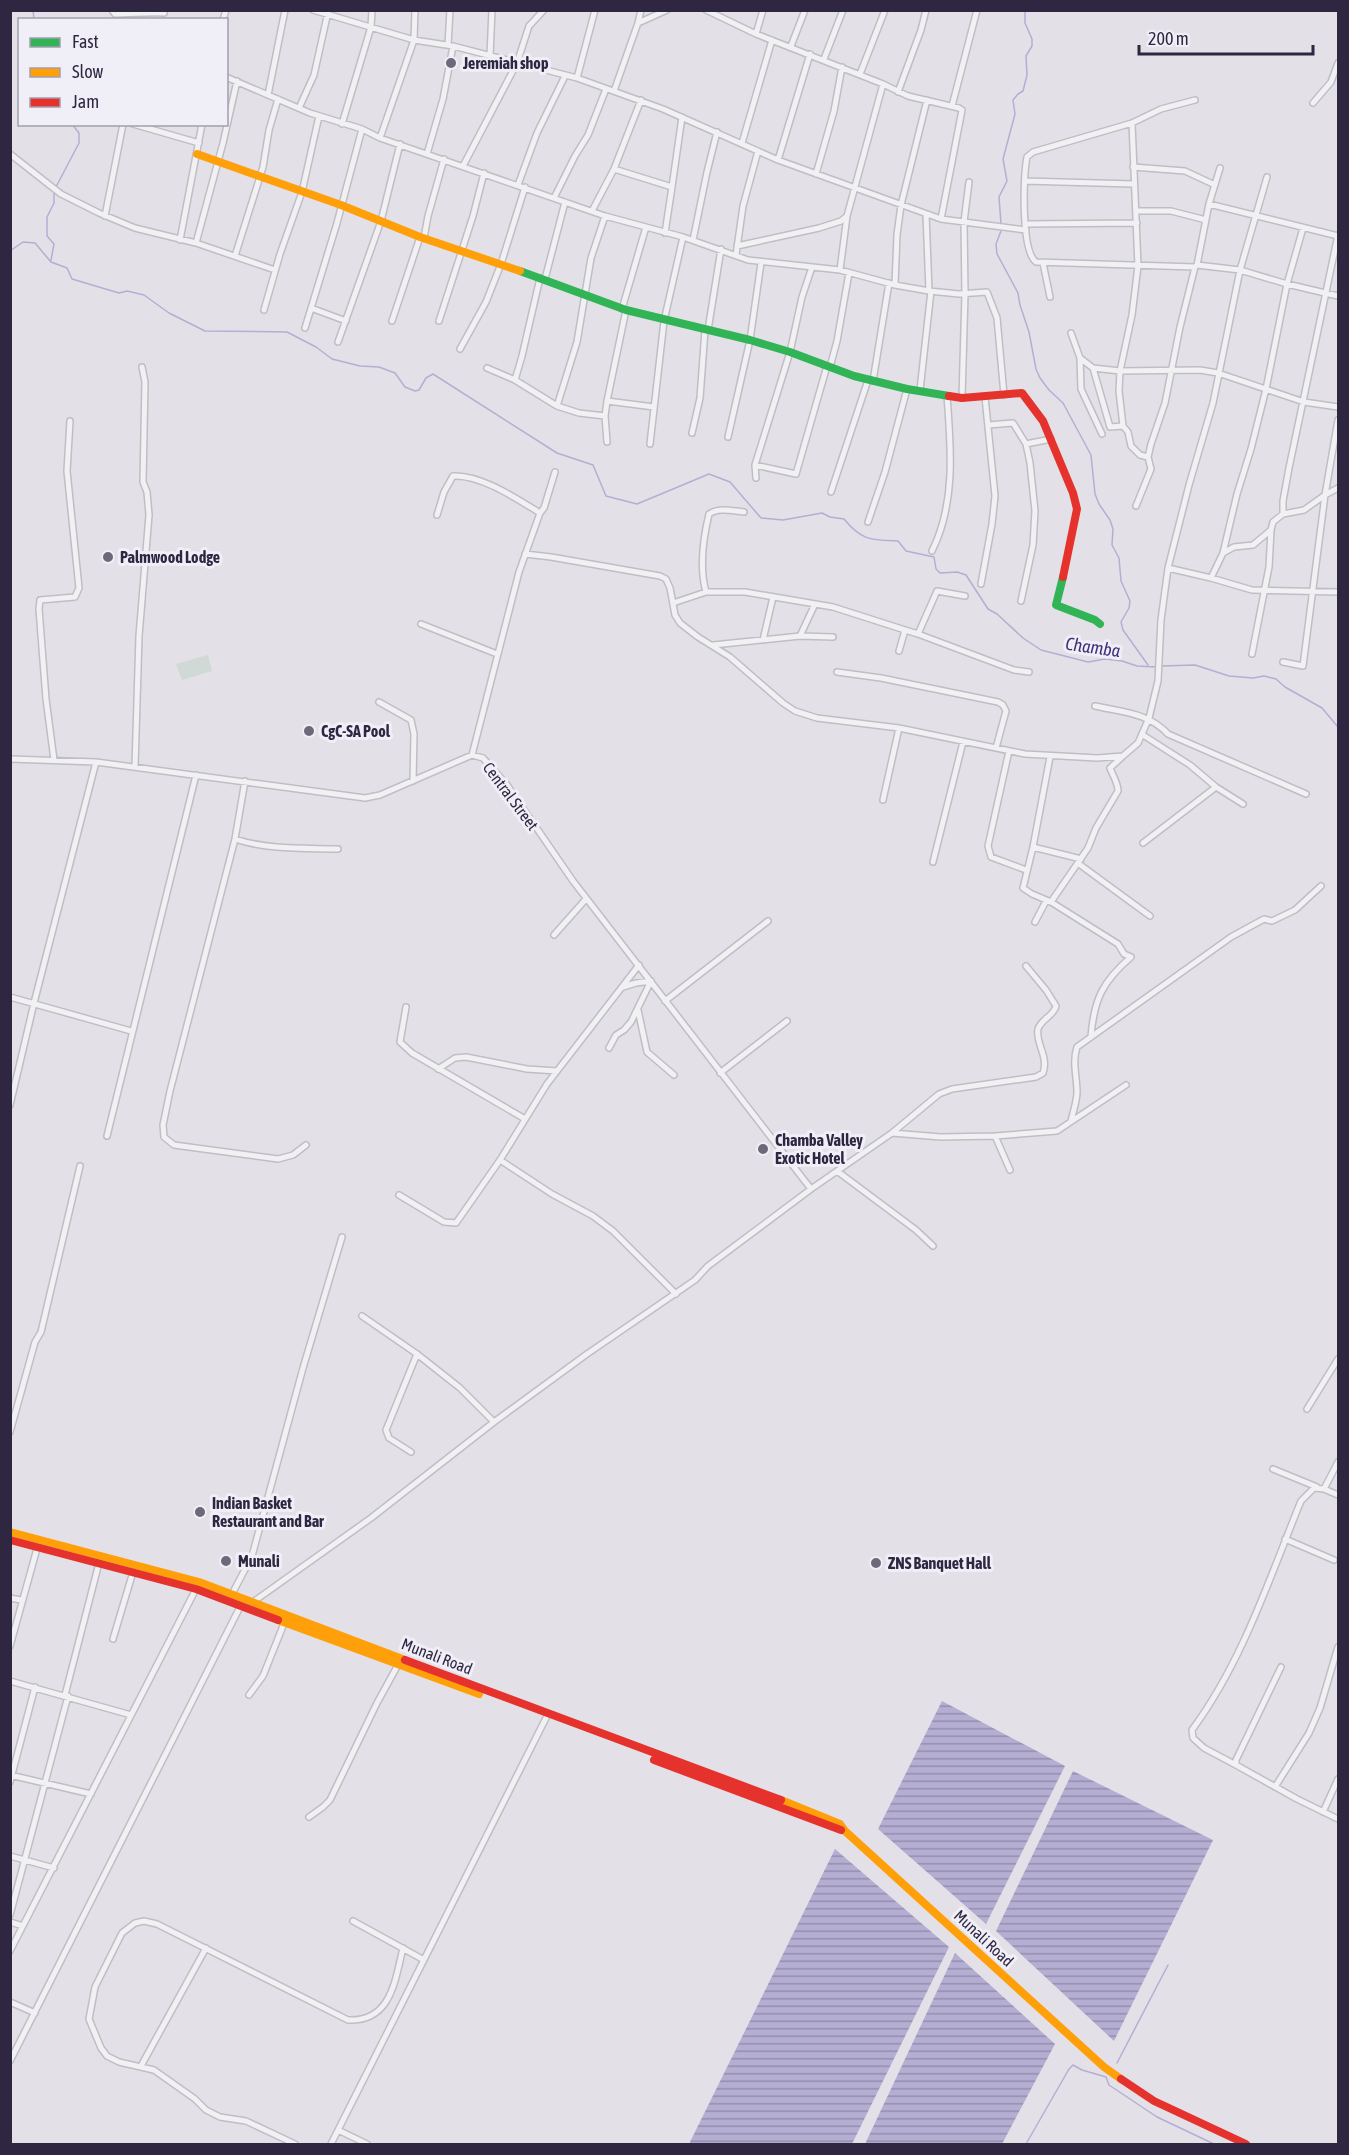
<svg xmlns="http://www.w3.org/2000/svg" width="1349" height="2155" font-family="'Asap Condensed',sans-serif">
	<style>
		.grass { fill: #d0d9d6 }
		.water { fill: url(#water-rules) }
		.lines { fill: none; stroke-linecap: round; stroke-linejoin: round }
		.stream { stroke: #b5aed3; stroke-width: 1.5 }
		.street-casing { stroke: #c0bec5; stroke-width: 8 }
		.street { stroke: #f1f1f3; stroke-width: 5 }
		.fast { stroke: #30b455; stroke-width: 8 }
		.slow { stroke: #ff9f0a; stroke-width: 8 }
		.jam { stroke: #e5322d; stroke-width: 8 }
		.poi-dot { fill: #6e687b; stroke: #f0eef6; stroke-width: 2 }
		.labels { text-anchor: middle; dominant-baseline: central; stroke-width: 6; stroke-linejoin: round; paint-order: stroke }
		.poi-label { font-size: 16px; font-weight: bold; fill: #2f2741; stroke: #f0eef6; text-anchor: start }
		.street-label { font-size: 16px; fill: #2f2741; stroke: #f0eef6 }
		.water-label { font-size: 18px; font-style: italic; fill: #3f2f77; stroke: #f0eef6 }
	</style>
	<defs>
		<pattern id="water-rules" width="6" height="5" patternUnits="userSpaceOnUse" patternTransform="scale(1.5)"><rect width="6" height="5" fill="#b5aed3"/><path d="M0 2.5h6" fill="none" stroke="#948ead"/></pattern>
	</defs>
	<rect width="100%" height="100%" fill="#e3e1e7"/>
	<path class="grass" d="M 208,655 L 212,671 L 182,680 L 176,664 Z"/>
	<path class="water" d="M 942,1701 L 1065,1766 L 986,1924 L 878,1829 Z
		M 1073,1771 L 1213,1840 L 1114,2041 L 996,1931 Z
		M 835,1849 L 949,1947 L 852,2144 L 689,2144 Z
		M 955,1953 L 1055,2044 L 1002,2144 L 865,2144 Z"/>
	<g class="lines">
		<path class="stream" d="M 33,10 L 34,20
			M 56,187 L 79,143 L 79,133 L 72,124
			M 1001,224 L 999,197 L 1007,181 L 1003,159 L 1015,114 L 1013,100 L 1018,94 L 1023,91 L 1027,75 L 1026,56 L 1032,46 L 1032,39 L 1025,23 L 1025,10
			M 1001,231 L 996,244 L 997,254 L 1018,293 L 1020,305 L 1029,332 L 1036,369 L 1040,378 L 1049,390 L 1063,403 L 1091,455 L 1095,494 L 1099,504 L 1110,520 L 1113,529 L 1112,545 L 1119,558 L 1121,581 L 1130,601 L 1129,608 L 1121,622 L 1123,630 L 1148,665
			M 10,251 L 23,242 L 35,243 L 51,262 L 67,268 L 72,279 L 119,293 L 127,291 L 144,295 L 169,313 L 205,331 L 287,332 L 316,347 L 332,359 L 360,366 L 379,367 L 395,373 L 405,387 L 415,391 L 419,390 L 426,378 L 433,374 L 557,453 L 593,465 L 606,496 L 637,504 L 709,474 L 730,482 L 761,518 L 783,520 L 822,513 L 830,517 L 844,519 C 862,541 871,540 898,541 L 906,551 L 934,557 L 936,569 L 940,573 L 957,572 L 966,575 L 988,609 L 997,614 L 1023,638 L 1041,650 L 1088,662 L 1105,659 L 1122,661 L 1137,666 L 1157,667
			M 51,260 L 54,244 L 47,236 L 47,217 L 54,203 L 54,192
			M 1161,666 L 1195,665 L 1229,676 L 1253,678 L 1264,676 L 1276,679 L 1285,687 L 1322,708 L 1338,727
			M 1117,2063 L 1168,1965
			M 1026,2144 L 1069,2069 L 1073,2065 L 1082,2070 L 1106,2077 L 1109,2085 L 1157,2117 L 1214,2144"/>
		<g class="street-casing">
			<path id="street" d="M 112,10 L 115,14 C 132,14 148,12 164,13
				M 313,10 L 414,40 L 453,46 L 577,78 L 663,109 L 778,160 L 941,219 L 1026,230
				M 706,10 L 756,34 L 883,84 L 908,96 L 959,108 L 962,110 L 941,219
				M 223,20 L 226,10
				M 638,23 L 641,10
				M 756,34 L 763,10
				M 448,45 L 450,10
				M 791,46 L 805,10
				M 490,56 L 492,10
				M 824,59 L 843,10
				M 860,74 L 885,10
				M 226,77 L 310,113 L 362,129 L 380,138 L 605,216 L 683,237 L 748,260 L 840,270 L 895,285 L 929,291 L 959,294 L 987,292 L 997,318 L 1004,395
				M 577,78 L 595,10
				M 614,91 L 638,23 L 667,10
				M 898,92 L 921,30 L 926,10
				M 268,95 L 285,10
				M 1313,103 L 1331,82 L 1338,63
				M 952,106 L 977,10
				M 299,108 L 314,75 L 328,12
				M 1132,123 L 1138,266 L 1132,315 L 1120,371 L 1119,391 L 1123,426 L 1128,432 L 1131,446 L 1140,455 L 1148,457
				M 133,124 L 199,143
				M 342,124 L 371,27 L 372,10
				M 380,138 L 414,40 L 415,10
				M 742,143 L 772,40
				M 10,154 L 61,194 L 99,213 L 135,228 L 196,243 L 275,270
				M 427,154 L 443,99 L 453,46
				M 778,160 L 810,54
				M 463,166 L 517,63 L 529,26 L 544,10
				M 1133,167 L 1185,171 L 1215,185
				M 614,169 L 672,187 L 665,233
				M 816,174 L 834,111 L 842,67
				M 1267,177 L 1240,270 L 1213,403 L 1189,485 L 1168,568 L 1211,578 L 1252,590 L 1338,592
				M 1025,181 L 1133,184
				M 518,185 L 537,133 L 565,76
				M 672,187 L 682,117
				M 554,198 L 575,156 L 588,135 L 606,89
				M 1209,204 L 1220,168
				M 592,211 L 614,169 L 641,100
				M 1136,211 L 1171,211 L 1206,220
				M 926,214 L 929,291
				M 105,216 L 123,124
				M 1026,224 L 1137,223
				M 424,238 L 428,216 L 444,159
				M 180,240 L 202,124
				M 693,240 L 707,172 L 717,132
				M 196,243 L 223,143 L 237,81
				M 737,246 L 819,228 L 841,221 L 847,216 L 883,84
				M 736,255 L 743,206 L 758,151
				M 235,256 L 263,167 L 269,130 L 278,99
				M 1043,263 L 1050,297
				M 1197,265 L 1240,270 L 1287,284 L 1338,296
				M 1195,267 L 1036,262 C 1021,251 1023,175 1027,157 L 1033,152 L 1132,123 L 1161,109 L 1195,100
				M 840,270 L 847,216
				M 545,279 L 565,202
				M 895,285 L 897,235 L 901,205 L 927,100
				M 311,308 L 346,321
				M 622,309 L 646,227
				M 264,310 L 280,254 L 302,192 L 319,116
				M 392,321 L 420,237
				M 439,321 L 473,216 L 484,173
				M 305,328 L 337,223 L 362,129
				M 708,330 L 721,249
				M 1071,333 L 1080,358 L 1093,368 L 1120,371 L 1200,370 L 1218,373 L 1304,402 L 1338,407
				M 338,342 L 381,221 L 400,144
				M 460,349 L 486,302 L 501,264 L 525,187
				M 1080,358 L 1081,389 L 1102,434
				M 830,367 L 837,341 L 849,273
				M 487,368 L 515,380 L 557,406 L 579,413 L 605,416
				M 1093,368 L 1110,427 L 1123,426
				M 515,380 L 522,356 L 540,278
				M 873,381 L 889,283
				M 920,390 L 931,291
				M 962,398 L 965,294 L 964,222 L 969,182
				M 607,401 L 654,407
				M 557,406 L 577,342 L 591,258 L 605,216
				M 988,425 L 1013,423 L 1026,444 L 1030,463 L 1035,511 L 1033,545 L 1021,601
				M 692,433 L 700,398 L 705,330
				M 728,437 L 750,340 L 761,263
				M 607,442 L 605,416 L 607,401 L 626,310
				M 650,444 L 664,321 L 683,237
				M 1026,444 L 1051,439
				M 755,465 L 796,474 L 827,366
				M 756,478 L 755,465 L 790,352 L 802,297 L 812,267
				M 831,492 L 868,380
				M 1136,506 L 1151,469 L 1148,457 L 1151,444 L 1165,403 L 1180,327 L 1195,267 L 1197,265 L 1209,204 L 1338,236
				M 1283,514 L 1283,501 L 1289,468 L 1338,235
				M 437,515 L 444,492 L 453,476 C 480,474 517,499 540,513
				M 868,522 L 885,472 L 907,389
				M 932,551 C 956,503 951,447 947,396
				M 1223,553 L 1234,547 L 1253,545 L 1271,530 L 1273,522 L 1283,514 L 1304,510 L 1325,495 L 1338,488
				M 525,554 L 551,557 L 660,576 L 666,579 L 670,588 L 675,615 L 680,623 L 698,637 L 730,657 L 783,703 L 795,711 L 817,718 L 899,728 L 1025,754 L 1097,758 L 1123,756 L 1138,743 L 1149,718 L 1158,681 L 1161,620 L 1168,568
				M 1211,578 L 1223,553 L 1237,494 L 1251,449 L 1266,389 L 1287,284 L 1303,228
				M 981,584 L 992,524 L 995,496 L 985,397
				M 706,592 C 699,567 703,539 709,514 C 719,507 732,511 744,512
				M 673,603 L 706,592 L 745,592 L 833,607 L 905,630
				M 421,624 L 497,654
				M 918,634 L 1014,670 L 1029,672
				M 800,636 L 815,604
				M 763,640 L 773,597
				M 713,645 L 800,636 L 833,637
				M 899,651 L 905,630 L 918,634 L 937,591 L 965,596
				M 1252,654 L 1269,567 L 1271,530
				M 1283,662 L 1303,666 L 1325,495 L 1338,420
				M 837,672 L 881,678 L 998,702 L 1003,705 L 1006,711 L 996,748
				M 379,702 L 411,720 L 414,734 L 413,781
				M 1095,706 C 1122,712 1149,713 1168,734 L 1306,794
				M 1143,735 L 1190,765 L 1216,787 L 1143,843
				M 1009,751 L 988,846 L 991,857 L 1026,870
				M 472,755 L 519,572 L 540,513 L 544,508 L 555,472
				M 1050,757 L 1033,847 L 1023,888 L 1032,894 L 1051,902 L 1118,944 L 1124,954 L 1131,957 C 1103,981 1094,999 1091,1036
				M 10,759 L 96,762 L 365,798 L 380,795 L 472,755 L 483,758 L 507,785 L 573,881 L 811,1189
				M 54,760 L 46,699 L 39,609 L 40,600 L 75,597 L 79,588 L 67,471 L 70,421
				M 135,767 L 139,636 L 149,515 L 147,492 L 143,482 L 145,382 L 142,367
				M 245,781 L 235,839 L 170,1091 L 163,1125 L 164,1137 L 174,1145 L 278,1159 L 293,1155 L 306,1145
				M 1216,787 L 1243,804
				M 883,800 L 899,728
				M 235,839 C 268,850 304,848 338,849
				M 1033,847 L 1081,859
				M 933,862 L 963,742
				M 1079,864 L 1150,916
				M 1035,922 L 1046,901 L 1051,902 L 1088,848 L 1096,828 L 1118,791 C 1118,783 1113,776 1110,768 L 1122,757
				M 554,935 L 586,899
				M 639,965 L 547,1084 L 500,1160 L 552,1194 L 593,1216 L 613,1231 L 676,1294
				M 623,987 L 636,983 L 651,981
				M 10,997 L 131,1031
				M 665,1001 L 768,921
				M 406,1007 L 400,1042 L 412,1053 L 525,1119
				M 638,1010 L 647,1052 L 674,1075
				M 609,1048 L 616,1035 L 624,1030 L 631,1022 L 651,981
				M 438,1069 L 455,1058 L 466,1057 L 527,1069 L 557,1071
				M 720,1073 L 787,1021
				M 10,1105 L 34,1003 L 96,762
				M 1071,1121 C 1073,1112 1077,1101 1077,1092 C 1077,1077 1072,1062 1077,1047 L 1231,937 L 1264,919 L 1272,921 L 1295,910 L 1321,886
				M 892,1133 L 939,1094 L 952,1089 L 1036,1077 L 1043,1073 C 1049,1056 1035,1043 1038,1029 C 1041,1019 1054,1016 1056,1006 L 1046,990 L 1026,966
				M 107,1136 L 196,775
				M 995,1136 L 1010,1170
				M 837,1171 L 916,1230 L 933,1246
				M 399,1195 L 444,1222 L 456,1223 L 500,1160
				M 362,1316 L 417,1354
				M 1307,1409 L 1338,1359
				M 10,1432 L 35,1342 L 41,1332 L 80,1166
				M 411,1452 L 389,1438 L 386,1430 L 417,1354 L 460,1388 L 494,1422
				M 1273,1469 L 1317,1487
				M 1324,1489 L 1338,1462
				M 1285,1539 L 1334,1560
				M 231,1596 L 252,1556 L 303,1368 L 342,1237
				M 10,1598 L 21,1600
				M 253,1602 L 371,1518 L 494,1422 L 587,1354 L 695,1280 L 708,1266 L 811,1189 L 892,1133 L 941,1137 L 995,1136 L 1057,1131 L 1126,1085
				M 113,1639 L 133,1572
				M 10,1646 L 38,1545
				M 1281,1667 L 1236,1760 L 1236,1765 L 1297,1799 L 1338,1819
				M 10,1681 L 131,1715
				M 65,1695 L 99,1563
				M 249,1695 L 263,1676 L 285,1621
				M 1236,1765 L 1204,1748 L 1193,1738 L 1192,1730 C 1243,1661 1269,1579 1301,1501 L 1314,1488 L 1324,1489 L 1338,1495
				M 10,1775 L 91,1794
				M 10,1782 L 35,1687
				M 1275,1787 L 1309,1733 L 1320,1708 L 1338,1647
				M 1323,1812 L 1338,1779
				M 309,1817 L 323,1807 L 330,1800 L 377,1703 L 399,1663
				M 10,1856 L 54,1868
				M 10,1915 L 68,1696
				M 353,1921 L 424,1960
				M 10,1922 L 23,1926
				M 10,1951 L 197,1587
				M 10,2002 L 35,2013
				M 10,2061 L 241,1605
				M 141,2066 L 206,1948
				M 338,2130 L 367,2144
				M 295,2144 L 246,2121 L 220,2117 L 206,2110 L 195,2099 L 154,2070 L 119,2062 L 107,2056 L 101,2048 L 89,2019 L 95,1987 L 122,1933 L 135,1923 L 144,1921 L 157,1924 L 348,2020 C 391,2022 395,1981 403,1948
				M 331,2144 L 548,1714"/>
		</g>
		<use href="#street" class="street"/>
		<path class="fast" d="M 520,271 L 626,310 L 750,340 L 790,352 L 854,376 L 907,389 L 949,396
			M 1063,577 L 1056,605 L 1095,620 L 1100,624"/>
		<path class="slow" d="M 197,154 L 341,205 L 420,237 L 520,271
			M 10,1532 L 199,1582 L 405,1660
			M 278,1620 L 479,1694
			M 781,1800 L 840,1824 L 845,1831 L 1104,2067 L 1121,2079"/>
		<path class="jam" d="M 949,396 L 962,398 L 1022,393 L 1043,421 L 1073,493 L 1077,509 L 1063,577
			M 10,1540 L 196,1589 L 278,1620
			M 405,1660 L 781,1800
			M 654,1760 L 841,1830
			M 1121,2079 L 1154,2101 L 1246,2144"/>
	</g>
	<g class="poi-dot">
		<circle cx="451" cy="63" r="6"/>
		<circle cx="108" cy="557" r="6"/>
		<circle cx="309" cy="731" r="6"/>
		<circle cx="763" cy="1149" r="6"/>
		<circle cx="200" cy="1512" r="6"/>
		<circle cx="226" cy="1561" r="6"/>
		<circle cx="876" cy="1563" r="6"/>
	</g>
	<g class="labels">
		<g class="poi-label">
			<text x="463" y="63">Jeremiah shop</text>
			<text x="120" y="557">Palmwood Lodge</text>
			<text x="321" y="731">CgC-SA Pool</text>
			<text x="775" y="1140">Chamba Valley<tspan x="775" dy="18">Exotic Hotel</tspan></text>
			<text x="212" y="1503">Indian Basket<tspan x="212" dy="18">Restaurant and Bar</tspan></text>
			<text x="238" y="1561">Munali</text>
			<text x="888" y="1563">ZNS Banquet Hall</text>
		</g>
		<g class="street-label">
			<text transform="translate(511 796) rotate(53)">Central Street</text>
			<text transform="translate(437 1656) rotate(21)">Munali Road</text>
			<text transform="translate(984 1938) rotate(43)">Munali Road</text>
		</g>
		<g class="water-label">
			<text transform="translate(1093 647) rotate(8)">Chamba</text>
		</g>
	</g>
	<rect width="1349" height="2155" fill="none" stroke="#2f2741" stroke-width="24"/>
	<rect x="18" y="18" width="210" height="108" fill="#f0eef6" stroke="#a39eae" stroke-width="1.5"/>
	<rect x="30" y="38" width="30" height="9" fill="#30b455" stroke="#a39eae" stroke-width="1.5"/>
	<text x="72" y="48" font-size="18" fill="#2f2741">Fast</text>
	<rect x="30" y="68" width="30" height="9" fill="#ff9f0a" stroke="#a39eae" stroke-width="1.5"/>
	<text x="72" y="78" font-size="18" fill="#2f2741">Slow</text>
	<rect x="30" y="98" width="30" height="9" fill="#e5322d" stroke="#a39eae" stroke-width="1.5"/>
	<text x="72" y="108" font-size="18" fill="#2f2741">Jam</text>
	<path d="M1139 45v9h174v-9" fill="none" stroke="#2f2741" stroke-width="3"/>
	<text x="1148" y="45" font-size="18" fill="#2f2741" stroke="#f0eef6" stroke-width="4.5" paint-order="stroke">200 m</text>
</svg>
